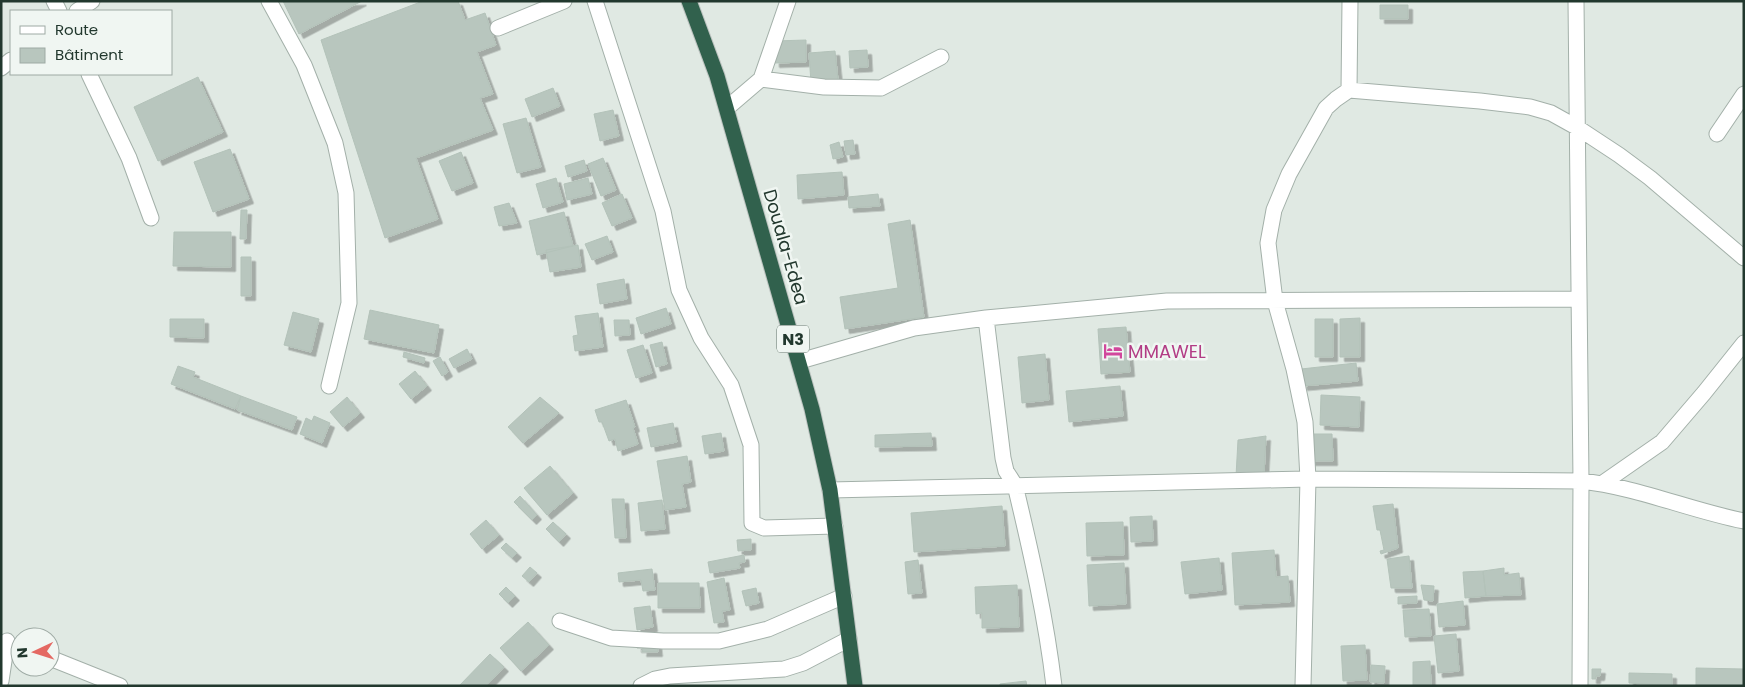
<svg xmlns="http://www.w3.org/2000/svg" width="1745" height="687" font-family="Poppins,sans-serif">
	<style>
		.building { fill: #b8c6be; stroke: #b3c2b9; filter: url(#shadow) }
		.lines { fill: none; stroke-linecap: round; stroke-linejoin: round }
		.minor-casing { stroke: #a3b0a9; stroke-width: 17 }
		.highway-casing { stroke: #bdc3c0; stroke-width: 17 }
		.minor { stroke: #fff; stroke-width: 15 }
		.highway { stroke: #31614d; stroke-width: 15 }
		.labels { text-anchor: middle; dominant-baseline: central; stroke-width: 5; stroke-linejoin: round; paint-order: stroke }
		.shield { fill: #f0f6f2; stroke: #607169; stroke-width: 1 }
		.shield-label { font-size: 16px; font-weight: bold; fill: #22382e }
		.street-label { font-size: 18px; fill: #22382e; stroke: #f0f6f2 }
		.hotel-label { font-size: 18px; fill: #b23c85; stroke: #f0f6f2; text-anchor: start }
	</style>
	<defs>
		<filter id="shadow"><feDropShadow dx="4.5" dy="4.5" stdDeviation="0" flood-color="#0004"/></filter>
	</defs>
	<rect width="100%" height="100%" fill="#e0e9e3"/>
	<path class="building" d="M 283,1 L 362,1 L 299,34 Z
		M 423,1 L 458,1 L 465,20 L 485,13 L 496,45 L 477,52 L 493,94 L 480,98 L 493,130 L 416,158 L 438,219 L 385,238 L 321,40 Z
		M 1380,5 L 1408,5 L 1408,19 L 1380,19 Z
		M 806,40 L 806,62 L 775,63 L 774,41 Z
		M 867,50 L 868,67 L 850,68 L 849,51 Z
		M 835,51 L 838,80 L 811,83 L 809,53 Z
		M 198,77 L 223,132 L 158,161 L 134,107 Z
		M 553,88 L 560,106 L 532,117 L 525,99 Z
		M 613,110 L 619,136 L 600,141 L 594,114 Z
		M 526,118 L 541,167 L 517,173 L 503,124 Z
		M 853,140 L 855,154 L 846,155 L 844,141 Z
		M 839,142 L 843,157 L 833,159 L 830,145 Z
		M 230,149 L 249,199 L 213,212 L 194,162 Z
		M 461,152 L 473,183 L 452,191 L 439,161 Z
		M 603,158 L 616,190 L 601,196 L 588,164 Z
		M 584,160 L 587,171 L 568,177 L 565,166 Z
		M 842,172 L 844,195 L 798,199 L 797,175 Z
		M 556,178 L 563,202 L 543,208 L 536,184 Z
		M 588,178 L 592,194 L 567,200 L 564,184 Z
		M 622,194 L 632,218 L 612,226 L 602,203 Z
		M 878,194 L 880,206 L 849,208 L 848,197 Z
		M 509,203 L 517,223 L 499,226 L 494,207 Z
		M 241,210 L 247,210 L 246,239 L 240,239 Z
		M 564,212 L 573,246 L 537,255 L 529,221 Z
		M 910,220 L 924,317 L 845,329 L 840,297 L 898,288 L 888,224 Z
		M 174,232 L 231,232 L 231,267 L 173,266 Z
		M 607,236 L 613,252 L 592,260 L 585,244 Z
		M 578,245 L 581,267 L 550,272 L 546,250 Z
		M 241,257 L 251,257 L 251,296 L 241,296 Z
		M 624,279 L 627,299 L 600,304 L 597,284 Z
		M 666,308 L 671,324 L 641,334 L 636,318 Z
		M 370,310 L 439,325 L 434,353 L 364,339 Z
		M 293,312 L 319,319 L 311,352 L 284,345 Z
		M 598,313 L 603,347 L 575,351 L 573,336 L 578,335 L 575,316 Z
		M 1360,318 L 1360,357 L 1340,357 L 1340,319 Z
		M 170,319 L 204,319 L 204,338 L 170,337 Z
		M 1315,319 L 1333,319 L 1333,357 L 1315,357 Z
		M 614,320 L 629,320 L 630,335 L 615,336 Z
		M 1126,327 L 1130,372 L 1101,374 L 1098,329 Z
		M 662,342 L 667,364 L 656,367 L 650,345 Z
		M 643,345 L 652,373 L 636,378 L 627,350 Z
		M 467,349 L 472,359 L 454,368 L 449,359 Z
		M 404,352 L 425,358 L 424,363 L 403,357 Z
		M 1045,354 L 1049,400 L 1022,403 L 1018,357 Z
		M 440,357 L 448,372 L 442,376 L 433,361 Z
		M 1356,363 L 1358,381 L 1303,386 L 1301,369 Z
		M 178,366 L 195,372 L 193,377 L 241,396 L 235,409 L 171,384 Z
		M 415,371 L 427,386 L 411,399 L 399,384 Z
		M 1120,386 L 1123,416 L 1069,422 L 1066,391 Z
		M 1321,395 L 1360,397 L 1359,427 L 1320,425 Z
		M 241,396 L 297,417 L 292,430 L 237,410 Z
		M 347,397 L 360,413 L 343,427 L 330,412 Z
		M 540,397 L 559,413 L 523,443 L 508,427 Z
		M 626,400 L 635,427 L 633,428 L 638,444 L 618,451 L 615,439 L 609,441 L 602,422 L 599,422 L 595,410 Z
		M 314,416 L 330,423 L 322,443 L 300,434 L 306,418 L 312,421 Z
		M 673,423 L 677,442 L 651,447 L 647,428 Z
		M 721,433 L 724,451 L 705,454 L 702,436 Z
		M 931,433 L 932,446 L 875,447 L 875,435 Z
		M 1310,434 L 1332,434 L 1333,461 L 1310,461 Z
		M 1266,436 L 1264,475 L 1236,476 L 1238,440 Z
		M 687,456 L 691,482 L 682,484 L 686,507 L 665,510 L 657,461 Z
		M 550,466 L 573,493 L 547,515 L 524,488 Z
		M 520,496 L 537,515 L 532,520 L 514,502 Z
		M 612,499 L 624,499 L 626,538 L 615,538 Z
		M 662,500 L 665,529 L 641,531 L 638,503 Z
		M 1393,504 L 1398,548 L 1381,554 L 1380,551 L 1384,550 L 1380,530 L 1377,530 L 1373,506 Z
		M 1002,506 L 1005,546 L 914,552 L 911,513 Z
		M 1152,516 L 1153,541 L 1131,542 L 1130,517 Z
		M 486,520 L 499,535 L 482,549 L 470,534 Z
		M 553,522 L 566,534 L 559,542 L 546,529 Z
		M 1123,522 L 1124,555 L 1087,556 L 1086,523 Z
		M 751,539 L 751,550 L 738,551 L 737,540 Z
		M 506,543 L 517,553 L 512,558 L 501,548 Z
		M 1274,550 L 1276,577 L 1288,576 L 1290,602 L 1235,605 L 1232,553 Z
		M 744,555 L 745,562 L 739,563 L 740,568 L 710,573 L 708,562 Z
		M 1409,556 L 1412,588 L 1391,588 L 1387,559 Z
		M 1219,558 L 1222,590 L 1185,594 L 1181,562 Z
		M 918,560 L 922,593 L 908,594 L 905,562 Z
		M 1124,563 L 1126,604 L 1089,606 L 1087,565 Z
		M 530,567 L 537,573 L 529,582 L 522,576 Z
		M 1504,568 L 1504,575 L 1519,573 L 1521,595 L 1486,596 L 1483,571 Z
		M 652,569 L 655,590 L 643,591 L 641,580 L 619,582 L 618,573 Z
		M 1483,571 L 1486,596 L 1465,598 L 1463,572 Z
		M 724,578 L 730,610 L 722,611 L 724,622 L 714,623 L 707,582 Z
		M 658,583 L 699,583 L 700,608 L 658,608 Z
		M 1017,585 L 1019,627 L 982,628 L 982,613 L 976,614 L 975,587 Z
		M 1421,585 L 1434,586 L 1433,601 L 1424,600 Z
		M 506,587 L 515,596 L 508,603 L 499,594 Z
		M 756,588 L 759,603 L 746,606 L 742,591 Z
		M 1417,596 L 1417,603 L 1398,604 L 1398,597 Z
		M 1463,601 L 1465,625 L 1439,627 L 1437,604 Z
		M 650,606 L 653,627 L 637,630 L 634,608 Z
		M 1429,609 L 1431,636 L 1405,637 L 1403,610 Z
		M 528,622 L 549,645 L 521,671 L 500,648 Z
		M 1456,634 L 1459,671 L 1438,673 L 1434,636 Z
		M 657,643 L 658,652 L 642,652 L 643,648 L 637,648 L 637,644 Z
		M 1365,645 L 1367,680 L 1343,681 L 1341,646 Z
		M 490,654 L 504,667 L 486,686 L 459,686 Z
		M 1430,661 L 1431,686 L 1413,686 L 1413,662 Z
		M 1371,665 L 1385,666 L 1384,683 L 1370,682 Z
		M 1696,668 L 1744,669 L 1744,686 L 1696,686 Z
		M 1592,669 L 1601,669 L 1600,676 L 1596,676 L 1596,679 L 1592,679 Z
		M 1629,673 L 1672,674 L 1672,686 L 1629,683 Z
		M 1026,681 L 1027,686 L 1000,686 L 1000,684 Z"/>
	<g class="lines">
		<g class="minor-casing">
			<path id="minor" d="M 54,1 L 59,11
				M 269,1 L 304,65 L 335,143 L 346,193 L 349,303 L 329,386
				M 595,1 L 663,211 L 679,290 L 701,338 L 731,385 L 751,445 L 752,523 L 764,528 L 835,526
				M 1576,1 L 1581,481 L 1580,686
				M 77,11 L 92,1
				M 498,28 L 564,1
				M 1,68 L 11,60
				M 89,74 L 129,158 L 151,218
				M 761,79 L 824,87 L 881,88 L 941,57
				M 1349,90 L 1350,1
				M 727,108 L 761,79 L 788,1
				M 1717,134 L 1744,94
				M 986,318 L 1003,458 L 1006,471 L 1015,485 C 1031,552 1046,618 1054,686
				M 800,361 L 914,328 L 986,318 L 1167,301 L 1579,299
				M 1603,483 L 1662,442 L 1704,393 L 1744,343
				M 830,490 L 1308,479 L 1581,481 C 1637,487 1689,510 1744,521
				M 560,621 L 611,638 L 663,641 L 719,641 L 768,629 L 844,596
				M 50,658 L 120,686
				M 1,681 L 7,641
				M 641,686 L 655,679 L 670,676 L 784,669 L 803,663 L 849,639
				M 1303,686 L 1308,479 L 1305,422 L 1294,369 L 1275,301 L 1268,243 L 1274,210 L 1289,174 L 1326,108 L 1336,99 L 1349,90 L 1480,101 L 1530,107 L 1551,113 L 1578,128 L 1619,155 L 1650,178 L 1744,258"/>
		</g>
		<g class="highway-casing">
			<path id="highway" d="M 689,1 L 717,76 L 812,409 L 830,490 L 855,686"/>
		</g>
		<use href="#minor" class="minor"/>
		<use href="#highway" class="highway"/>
	</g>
	<defs>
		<g id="hotel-bare" transform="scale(1.5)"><path d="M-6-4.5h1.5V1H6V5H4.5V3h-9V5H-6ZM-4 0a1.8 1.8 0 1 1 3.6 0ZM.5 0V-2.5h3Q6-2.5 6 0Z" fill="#d1479c" stroke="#f0f6f2" stroke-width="2.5" paint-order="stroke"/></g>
	</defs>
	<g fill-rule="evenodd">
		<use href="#hotel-bare" x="1113" y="351"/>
	</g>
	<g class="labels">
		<rect class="shield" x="777" y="325.5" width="32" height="27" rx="4"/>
		<g class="shield-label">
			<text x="793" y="339">N3</text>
		</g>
		<g class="street-label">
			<text transform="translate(786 247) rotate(74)">Douala-Edea</text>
		</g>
		<g class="hotel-label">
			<text x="1128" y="351">MMAWEL</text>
		</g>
	</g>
	<rect width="1745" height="687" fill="none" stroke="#22382e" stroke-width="5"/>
	<rect x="10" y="10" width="162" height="65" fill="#f0f6f2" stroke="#9eaaa4"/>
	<rect x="20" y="26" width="25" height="8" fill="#ffffff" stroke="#9eaaa4"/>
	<text x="55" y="35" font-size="15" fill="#22382e">Route</text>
	<rect x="20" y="48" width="25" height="15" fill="#b8c6be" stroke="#9eaaa4"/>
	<text x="55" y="60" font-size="15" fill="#22382e">Bâtiment</text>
	<g transform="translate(35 652) rotate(266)"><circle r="24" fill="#f0f6f2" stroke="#9eaaa4"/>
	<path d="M0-4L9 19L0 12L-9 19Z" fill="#e46963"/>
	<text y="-8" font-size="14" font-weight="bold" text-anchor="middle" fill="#22382e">N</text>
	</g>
</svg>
